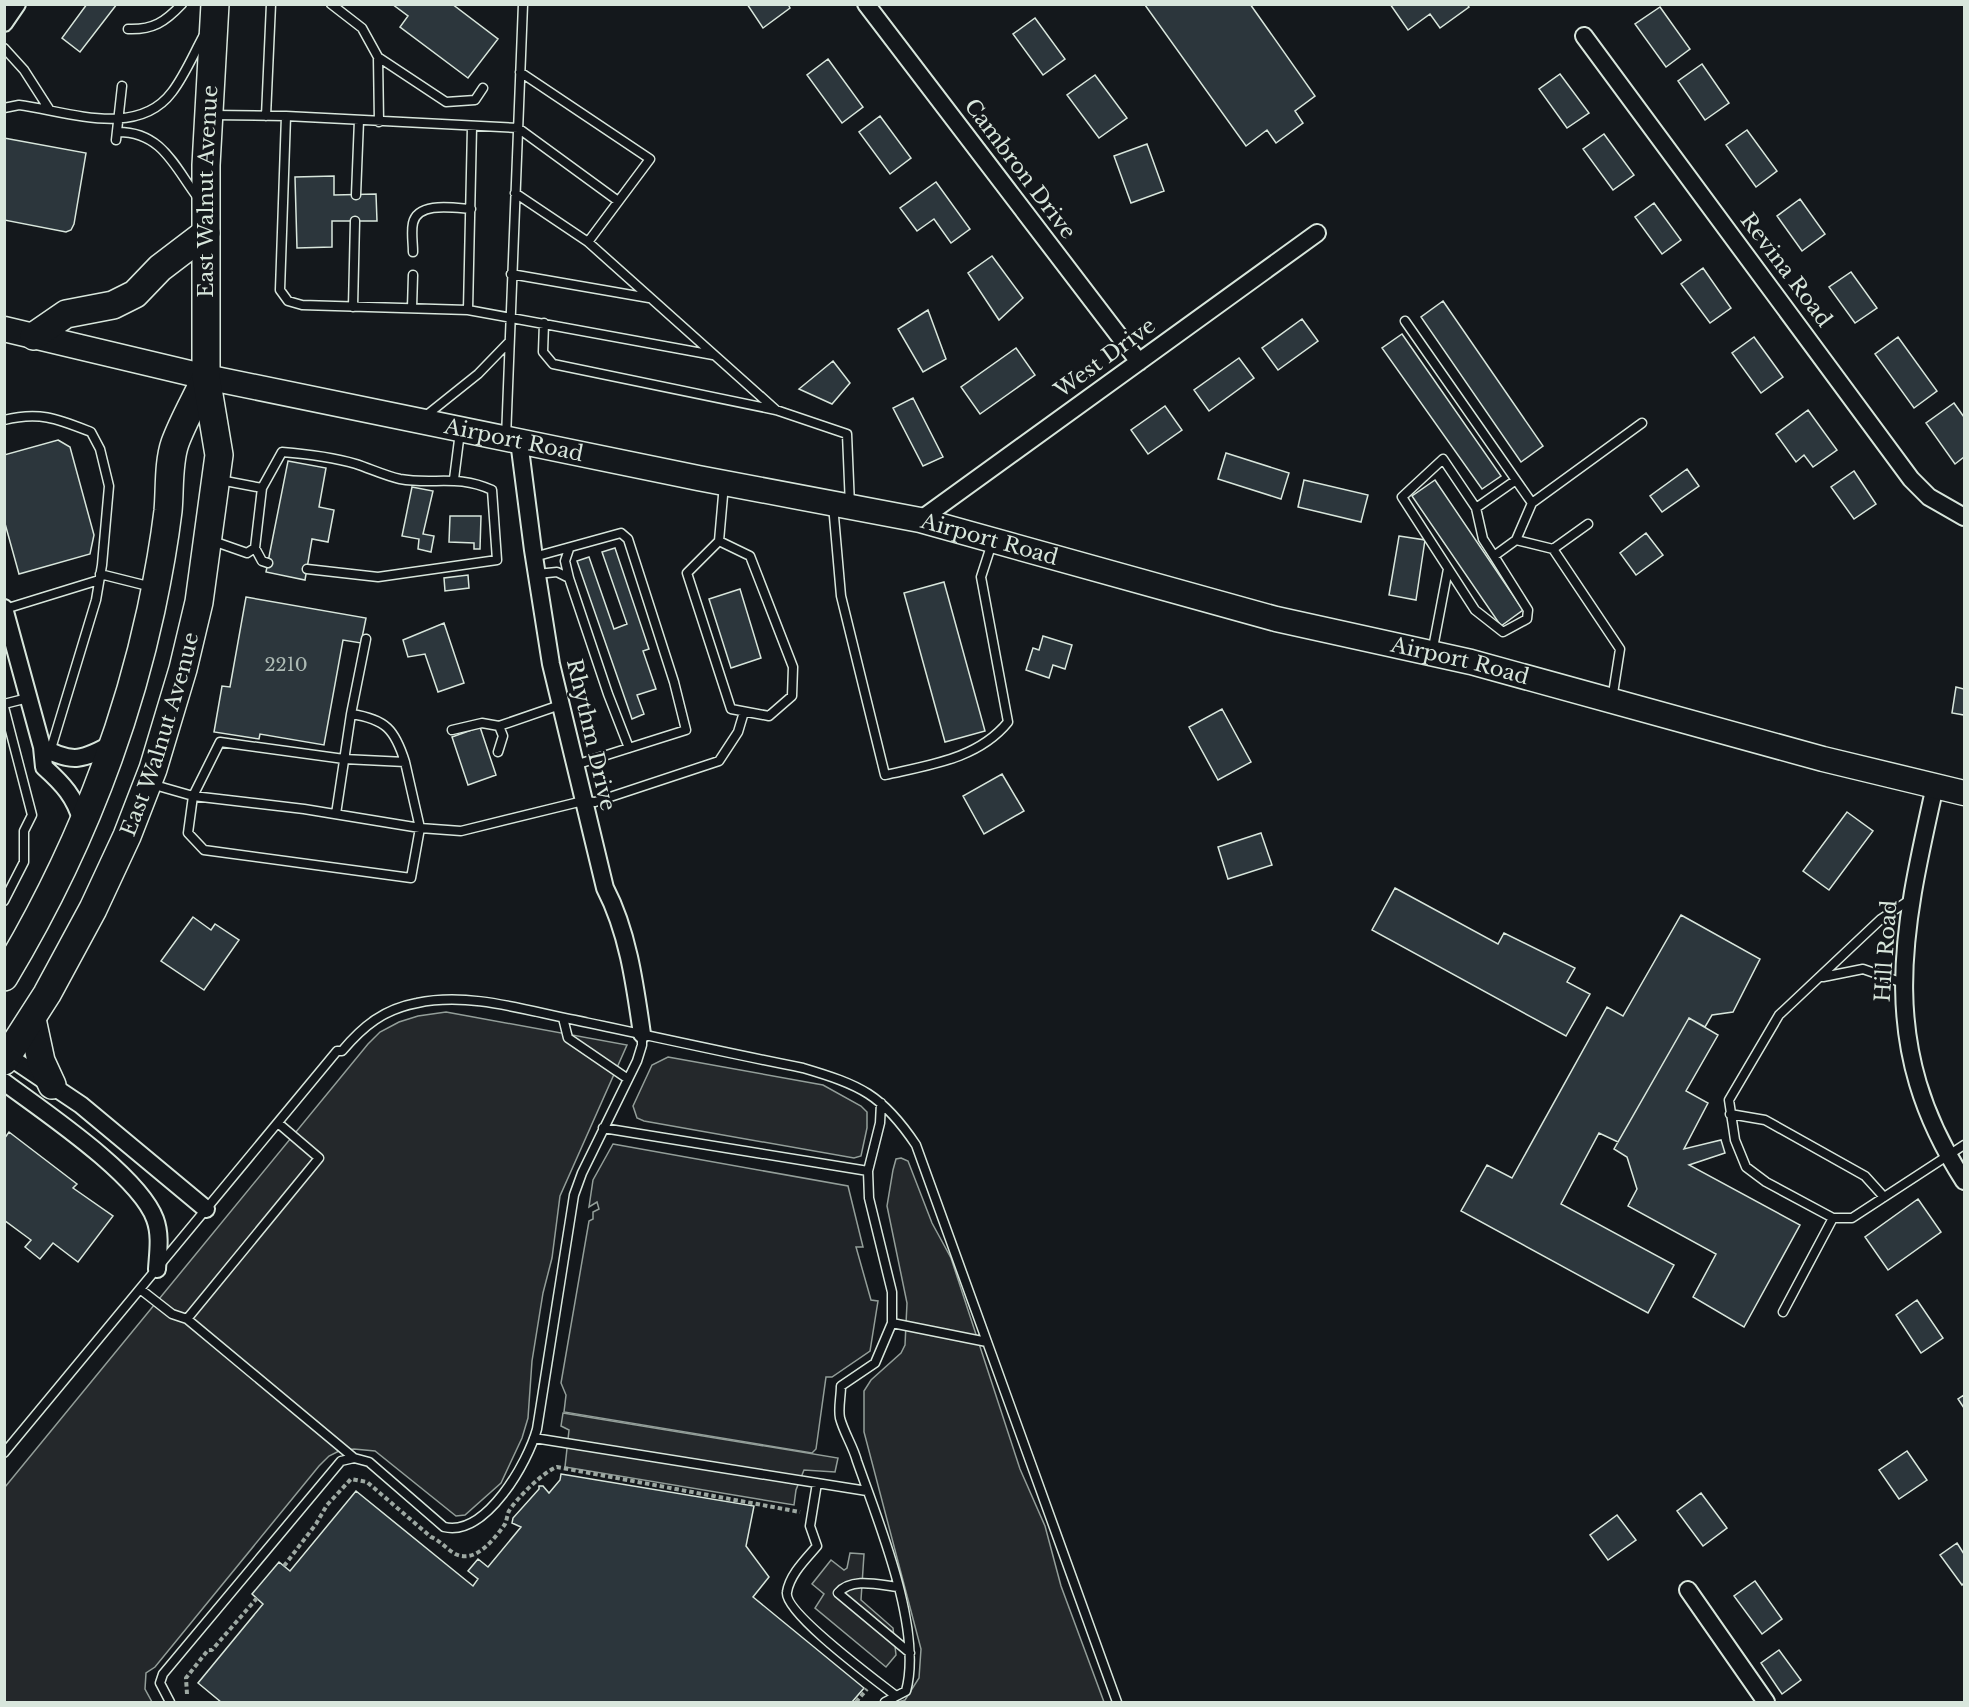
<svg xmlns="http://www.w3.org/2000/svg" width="1969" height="1707" font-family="'Libre Baskerville',serif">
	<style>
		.green { fill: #202428; stroke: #939e99; stroke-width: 1.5 }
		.parking { fill: #24282b; stroke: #939e99; stroke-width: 1.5 }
		.building { fill: #2c363c; stroke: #d8e6dc; stroke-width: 1.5 }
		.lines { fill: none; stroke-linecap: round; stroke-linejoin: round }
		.lane-casing { stroke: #d8e6dc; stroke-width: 11 }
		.street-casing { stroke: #d8e6dc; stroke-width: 20 }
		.secondary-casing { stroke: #d8e6dc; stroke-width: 27 }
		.primary-casing { stroke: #d8e6dc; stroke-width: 30 }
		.path { stroke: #9da8a2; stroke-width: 4; stroke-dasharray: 4.5 3; stroke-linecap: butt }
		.lane { stroke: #14181c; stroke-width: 8 }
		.street { stroke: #14181c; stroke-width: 16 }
		.secondary { stroke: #14181c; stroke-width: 24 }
		.primary { stroke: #14181c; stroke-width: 27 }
		.labels { text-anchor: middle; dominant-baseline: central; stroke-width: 4.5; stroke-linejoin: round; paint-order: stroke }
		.number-label { font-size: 18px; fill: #adbab4 }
		.street-label { font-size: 21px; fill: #d8e6dc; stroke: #14181c }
	</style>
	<rect width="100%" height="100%" fill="#14181c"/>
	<path class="green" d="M 613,1144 L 848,1186 L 863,1247 L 856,1247 L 871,1300 L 878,1301 L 870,1351 L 832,1377 L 826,1377 L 816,1449 L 812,1453 L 564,1412 L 566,1395 L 561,1383 L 589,1221 L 593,1219 L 593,1212 L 599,1209 L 597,1202 L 589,1207 L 593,1180 Z"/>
	<path class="parking" d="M 446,1012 L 627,1045 L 560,1196 L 552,1258 L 543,1293 L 532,1361 L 528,1418 L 522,1438 L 501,1483 L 465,1515 L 456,1516 L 375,1451 L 354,1449 L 339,1451 L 329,1456 L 319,1466 L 155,1667 L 146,1673 L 145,1689 L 152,1702 L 5,1702 L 5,1487 L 368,1044 L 380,1032 L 399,1022 L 418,1016 Z
		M 668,1057 L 823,1085 L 861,1106 L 867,1112 L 867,1128 L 861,1156 L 854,1158 L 644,1121 L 637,1118 L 633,1106 L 652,1065 Z
		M 901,1158 L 908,1161 L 932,1223 L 951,1258 L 1020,1469 L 1045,1526 L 1061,1586 L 1104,1702 L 898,1702 L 905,1700 L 919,1678 L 921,1649 L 864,1432 L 864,1391 L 871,1380 L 901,1353 L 905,1345 L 907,1303 L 887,1206 L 893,1170 L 896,1159 Z
		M 563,1413 L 838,1458 L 835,1472 L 804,1470 L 796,1490 L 794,1505 L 565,1467 L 569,1430 L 561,1426 Z
		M 850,1553 L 864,1554 L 861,1600 L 893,1628 L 896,1655 L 886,1667 L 815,1608 L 824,1594 L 812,1584 L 831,1560 L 844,1570 L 847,1568 Z"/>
	<path class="building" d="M 87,4 L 117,4 L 80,52 L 62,38 Z
		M 392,4 L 452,4 L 498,39 L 468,78 L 400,27 L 408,16 Z
		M 747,4 L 788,4 L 790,8 L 763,28 Z
		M 1250,4 L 1315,96 L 1295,111 L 1303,123 L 1276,143 L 1267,130 L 1246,146 L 1145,5 Z
		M 1390,4 L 1467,4 L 1469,7 L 1440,28 L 1430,14 L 1408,30 Z
		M 1660,7 L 1690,49 L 1666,67 L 1635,24 Z
		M 1035,18 L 1065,59 L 1043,75 L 1013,34 Z
		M 828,59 L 863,107 L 842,123 L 807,75 Z
		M 1702,64 L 1729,103 L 1705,120 L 1678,81 Z
		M 1560,74 L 1589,113 L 1567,128 L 1539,89 Z
		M 1095,75 L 1127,118 L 1099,138 L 1067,95 Z
		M 880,116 L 911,158 L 890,174 L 859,132 Z
		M 1747,130 L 1777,171 L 1756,187 L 1726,145 Z
		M 1604,134 L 1634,175 L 1613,190 L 1583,149 Z
		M 4,138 L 86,153 L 74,224 L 71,230 L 66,232 L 4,220 Z
		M 1147,144 L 1164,191 L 1131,203 L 1114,156 Z
		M 334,176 L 334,195 L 376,194 L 377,221 L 332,221 L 332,247 L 297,248 L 295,177 Z
		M 936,182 L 970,229 L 951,243 L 934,219 L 917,231 L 900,208 Z
		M 1800,199 L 1825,234 L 1802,251 L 1777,216 Z
		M 1654,203 L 1681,240 L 1662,254 L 1635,217 Z
		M 992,256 L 1023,298 L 999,320 L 968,273 Z
		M 1703,268 L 1731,308 L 1710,323 L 1681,284 Z
		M 1851,272 L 1877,308 L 1855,323 L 1829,287 Z
		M 1443,301 L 1543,446 L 1521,462 L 1421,317 Z
		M 928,310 L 946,359 L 923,372 L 898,329 Z
		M 1302,319 L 1318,341 L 1278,370 L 1262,348 Z
		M 1402,334 L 1501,476 L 1482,489 L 1382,348 Z
		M 1754,337 L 1783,377 L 1761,393 L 1732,353 Z
		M 1898,337 L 1937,391 L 1914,408 L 1875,354 Z
		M 1016,348 L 1035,375 L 980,414 L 961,387 Z
		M 1239,358 L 1254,378 L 1209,411 L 1194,390 Z
		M 833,361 L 850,383 L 832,404 L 799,389 Z
		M 913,398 L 943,457 L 923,466 L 893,408 Z
		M 1954,403 L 1964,417 L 1964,457 L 1955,464 L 1926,423 Z
		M 1165,406 L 1182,430 L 1148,454 L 1131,430 Z
		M 1808,410 L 1837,450 L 1813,467 L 1804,455 L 1796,462 L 1776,434 Z
		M 58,440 L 70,447 L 94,535 L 90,554 L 19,574 L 4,520 L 4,455 Z
		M 1226,453 L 1289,473 L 1281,499 L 1218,479 Z
		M 288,461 L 326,468 L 319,507 L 334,510 L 328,542 L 312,539 L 305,580 L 266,572 Z
		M 1687,469 L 1699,486 L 1662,512 L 1650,496 Z
		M 1854,471 L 1876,504 L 1854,519 L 1831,487 Z
		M 1304,480 L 1368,495 L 1361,522 L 1298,507 Z
		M 1435,480 L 1523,610 L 1501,626 L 1412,496 Z
		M 412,487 L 433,491 L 423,534 L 434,536 L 431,552 L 418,549 L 419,539 L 402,536 Z
		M 450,516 L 481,516 L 480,549 L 474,549 L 474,543 L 449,542 Z
		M 1646,533 L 1663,555 L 1636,575 L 1620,553 Z
		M 1399,536 L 1425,540 L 1416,600 L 1389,595 Z
		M 615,548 L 649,649 L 643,651 L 656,689 L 637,695 L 644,714 L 632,719 L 577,561 L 589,557 L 614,629 L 627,624 L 602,552 Z
		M 468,575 L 469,588 L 445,591 L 444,578 Z
		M 944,582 L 985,731 L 945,742 L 904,593 Z
		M 740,589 L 761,658 L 731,668 L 709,599 Z
		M 246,597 L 366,618 L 361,643 L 343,640 L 324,745 L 260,734 L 259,739 L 214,732 L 222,686 L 230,687 Z
		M 444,623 L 464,683 L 438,692 L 425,654 L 408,657 L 403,640 Z
		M 1043,636 L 1072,645 L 1065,669 L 1053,665 L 1049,678 L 1026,670 L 1033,648 L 1039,650 Z
		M 1956,687 L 1964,689 L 1964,715 L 1952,713 Z
		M 1222,709 L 1251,762 L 1218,780 L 1189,727 Z
		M 480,727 L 496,775 L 468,785 L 452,737 Z
		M 1002,774 L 1024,811 L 984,834 L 963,796 Z
		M 1847,812 L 1873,831 L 1829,890 L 1803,871 Z
		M 1261,833 L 1272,865 L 1228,879 L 1218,847 Z
		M 1395,888 L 1498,944 L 1504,933 L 1575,968 L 1567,982 L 1590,994 L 1566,1036 L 1372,930 Z
		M 1681,915 L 1760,959 L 1733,1012 L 1712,1015 L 1705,1027 L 1689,1018 L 1618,1142 L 1599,1133 L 1561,1204 L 1674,1265 L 1648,1313 L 1461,1211 L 1487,1165 L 1512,1178 L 1607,1007 L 1623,1016 Z
		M 193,917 L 211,930 L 215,924 L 239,940 L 204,990 L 161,961 Z
		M 1689,1018 L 1718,1035 L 1686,1091 L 1708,1103 L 1684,1149 L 1721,1140 L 1725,1153 L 1689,1165 L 1800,1225 L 1744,1327 L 1693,1297 L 1716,1254 L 1628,1206 L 1637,1189 L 1627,1157 L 1614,1149 Z
		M 9,1132 L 77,1184 L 73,1188 L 113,1216 L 78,1262 L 53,1243 L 40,1259 L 25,1247 L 31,1240 L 4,1220 L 4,1139 Z
		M 1918,1199 L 1941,1232 L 1888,1270 L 1865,1237 Z
		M 1917,1300 L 1943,1338 L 1921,1353 L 1896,1315 Z
		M 1964,1395 L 1964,1408 L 1958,1399 Z
		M 1907,1451 L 1927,1480 L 1899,1499 L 1879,1470 Z
		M 561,1474 L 754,1506 L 746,1546 L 769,1577 L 753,1597 L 864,1688 L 852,1702 L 221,1702 L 198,1683 L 263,1604 L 252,1594 L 279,1562 L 290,1571 L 356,1491 L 473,1586 L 478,1579 L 468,1571 L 478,1559 L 488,1567 L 521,1527 L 512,1523 L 513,1518 L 539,1489 L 539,1486 L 543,1486 L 549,1493 L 560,1480 Z
		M 1701,1493 L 1727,1528 L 1703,1546 L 1677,1511 Z
		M 1617,1515 L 1636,1540 L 1608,1560 L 1590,1535 Z
		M 1957,1543 L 1964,1554 L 1964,1583 L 1962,1585 L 1940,1555 Z
		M 1755,1581 L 1782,1619 L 1762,1634 L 1734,1596 Z
		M 1779,1650 L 1801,1680 L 1782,1694 L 1761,1663 Z"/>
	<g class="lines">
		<g class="lane-casing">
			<path id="lane" d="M 331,4 L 362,28 L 378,57 L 446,102 L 475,100 L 483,88
				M 128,29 C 153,30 165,22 182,4
				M 4,48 L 24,70 L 49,109
				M 378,57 L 379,122
				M 520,72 L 650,159 L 588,242
				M 4,108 L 19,105 C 66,111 137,139 172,92 C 185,75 194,53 204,35
				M 211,115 L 286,116 L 280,290 L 288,301 L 302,305 L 468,310 L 472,127
				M 266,116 L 271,4
				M 286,116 L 518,128 L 618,201
				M 118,132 C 162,132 174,166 198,198
				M 116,140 L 122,86
				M 515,193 L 588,242 L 776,410
				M 356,195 L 359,120
				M 413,252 C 413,243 411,232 413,223 C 418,201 455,208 471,209
				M 511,274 L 649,298
				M 353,307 L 355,221
				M 412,308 L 413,275
				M 468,310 L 713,355
				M 1405,321 L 1532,503
				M 544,323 L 543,352 L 553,364 L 776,410 L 847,434 L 850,506
				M 423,418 L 478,374 L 508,343
				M 4,420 C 40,411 58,419 91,432 L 100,449 L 109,486 L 102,565 L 96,600 L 50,752
				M 506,438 L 523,4
				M 454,479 L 460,432
				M 262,488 L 282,452 C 307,454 332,457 356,464 C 371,469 386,476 400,479 C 434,485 457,474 492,490 L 497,560 L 378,577 L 307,569
				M 833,505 L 841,596 L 885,775 C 929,765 978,759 1008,722 L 981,577 L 992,543
				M 1476,508 L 1516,480
				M 1588,524 L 1553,549 L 1620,649 L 1612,700
				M 210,540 L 247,553 L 255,548 L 262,488 L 220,480
				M 719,541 L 750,556 L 793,667 L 792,696 L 769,716 L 731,709 L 687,573 L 719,541 L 724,484
				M 255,548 L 262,561 L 268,563
				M 569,549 L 565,561 L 569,578
				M 1553,549 L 1516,540 L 1532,503 L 1642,423
				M 1494,556 L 1483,539 L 1476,508 L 1443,459 L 1402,497 L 1475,610 L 1503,632 L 1527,619 L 1528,610 L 1494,556 L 1516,540
				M 534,557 L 621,533 L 628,539 L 674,682 L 686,730 L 575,765
				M 100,574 L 152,587
				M 537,574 L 557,572 L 569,578 L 608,694 L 629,748
				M 5,609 L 99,580
				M 1432,653 L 1448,569
				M 4,704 L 28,698
				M 4,707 L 32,815 L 24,831 L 24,862 L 4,901
				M 351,714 L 366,639
				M 452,730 L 482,723 L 499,726 L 560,705
				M 220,742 L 344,759 L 405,762 L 420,828 L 411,878 L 204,850 L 188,833 L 193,796 Z
				M 498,752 L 503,736 L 499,726
				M 151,784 L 193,796 L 304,809 L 420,828 L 461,831 L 583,801 L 595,802 L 719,761 L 738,732 L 744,712
				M 336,814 L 351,714 C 386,719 395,730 405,762
				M 1911,899 L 1881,919 L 1779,1015 L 1729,1100 L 1735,1140 L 1746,1167 L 1766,1182 L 1833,1218 L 1852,1218 L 1964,1145
				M 1823,977 L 1863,969 L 1903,983
				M 563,1018 L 568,1038 L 628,1079
				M 881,1103 L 880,1123 L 868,1171 L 869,1198 L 892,1292 L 892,1323 L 875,1363 L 841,1386 C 841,1396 838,1409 840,1418 C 844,1433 853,1446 857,1461 C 878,1521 923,1629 906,1691 L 885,1702
				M 1730,1114 L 1765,1120 L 1865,1176 L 1884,1197
				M 603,1128 L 868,1171
				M 140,1289 L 172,1314 L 187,1319 L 354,1458
				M 1783,1312 L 1833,1218
				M 187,1319 L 319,1158 L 278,1123
				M 892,1323 L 987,1342
				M 534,1438 L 867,1491
				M 4,1453 L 337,1051 L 342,1051 C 363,1026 384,1009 417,1003 C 469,992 524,1010 575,1020 C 651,1036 727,1053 803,1068 C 860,1085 882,1094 916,1145 L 1117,1702
				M 817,1483 L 810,1526 L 817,1546 C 806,1559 790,1574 787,1592 C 783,1612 877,1681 896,1696
				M 898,1587 C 879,1585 852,1577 838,1593 L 910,1653
				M 170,1702 L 160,1683 L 163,1674 L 341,1461 L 354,1458 L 369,1462 L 444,1527 C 486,1537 528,1462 537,1429 L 574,1195 L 582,1173 L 637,1061 L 642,1045 L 642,1034"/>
		</g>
		<g class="street-casing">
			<path id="street" d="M 866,4 L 1139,362
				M 4,23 L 17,4
				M 1584,36 L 1911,479 L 1929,497 L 1964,517
				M 519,441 L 533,550 L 551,664 L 605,888 C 628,932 635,985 642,1034
				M 920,520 L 1317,233
				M 4,608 L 42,747 L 44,767 C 63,784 75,797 82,822
				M 42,747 C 72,764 84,760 113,743
				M 1935,786 C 1902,933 1876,1045 1964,1181
				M 8,1056 L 81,1105 L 206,1209
				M 4,1082 C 43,1111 139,1175 155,1219 C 161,1235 158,1253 157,1269
				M 1688,1590 L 1766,1702"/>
		</g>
		<g class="secondary-casing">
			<g id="secondary">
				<path id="s1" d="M 4,329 L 206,377 L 698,478 L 920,520 L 1276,619 L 1471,662 L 1823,759 L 1964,793"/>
			</g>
		</g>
		<g class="primary-casing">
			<g id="primary">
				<path d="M 34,336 L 66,314 L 113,305 L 135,294 L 160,268 L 206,233"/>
				<path d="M 4,977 C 72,864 123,739 151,610 C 158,577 164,544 168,511 C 170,490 168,463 175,443 C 183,421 196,399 206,377"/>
				<path d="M 32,1019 L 41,1061 L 52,1085"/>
				<path id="s2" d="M 4,1061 L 47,994 L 93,909 L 127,836 L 153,769 L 183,669 L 199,602 L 219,455 L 206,377 L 206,165 L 215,4"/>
			</g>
		</g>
		<path class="path" d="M 284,1566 L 316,1524 L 327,1505 L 351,1479 L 367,1482 L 431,1537 C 442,1541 451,1555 462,1556 C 479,1559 496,1537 505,1524 C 507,1520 507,1515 509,1511 C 516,1499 544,1471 557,1467 L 800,1512
			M 187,1694 L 186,1678 L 208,1650 L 212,1650 L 257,1598
			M 856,1702 L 867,1689"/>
		<use href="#lane" class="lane"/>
		<use href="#street" class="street"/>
		<use href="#secondary" class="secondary"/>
		<use href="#primary" class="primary"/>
	</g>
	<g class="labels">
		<g class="number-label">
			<text x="286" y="665">2210</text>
		</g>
		<g class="street-label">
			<text transform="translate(1020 169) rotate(53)">Cambron Drive</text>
			<text stroke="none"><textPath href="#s2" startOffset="915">East Walnut Avenue</textPath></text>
			<text transform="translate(1786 270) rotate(53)">Revina Road</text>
			<text transform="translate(1105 358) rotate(-36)">West Drive</text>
			<text stroke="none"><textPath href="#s1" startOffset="522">Airport Road</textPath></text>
			<text stroke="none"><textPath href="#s1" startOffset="1008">Airport Road</textPath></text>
			<text stroke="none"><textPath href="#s1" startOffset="1494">Airport Road</textPath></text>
			<text stroke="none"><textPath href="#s2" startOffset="364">East Walnut Avenue</textPath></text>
			<text transform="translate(591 735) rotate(77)">Rhythm Drive</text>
			<text transform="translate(1886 951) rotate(-86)">Hill Road</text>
		</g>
	</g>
	<rect width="1969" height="1707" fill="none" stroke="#d8e6dc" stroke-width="12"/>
</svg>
